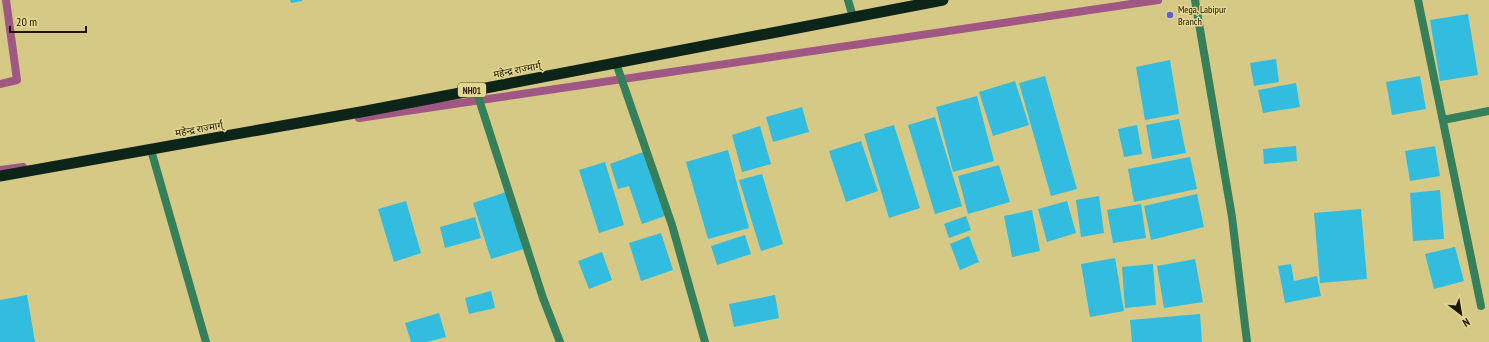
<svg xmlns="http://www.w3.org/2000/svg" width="1489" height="342" font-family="'PT Sans Narrow','Noto Sans Devanagari',sans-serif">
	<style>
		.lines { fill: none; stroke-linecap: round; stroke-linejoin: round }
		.stream { stroke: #a05783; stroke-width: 8 }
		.building { fill: #32bcdf }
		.minor { stroke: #35805b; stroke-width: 8 }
		.trunk { stroke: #0d2418; stroke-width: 11 }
		.poi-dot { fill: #5e5dd5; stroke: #e3d691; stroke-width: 1.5 }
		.labels { text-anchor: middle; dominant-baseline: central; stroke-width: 3; stroke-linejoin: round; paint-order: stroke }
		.shield { fill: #e3d691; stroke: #58502c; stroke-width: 1 }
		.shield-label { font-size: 9px; font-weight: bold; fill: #1c1700 }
		.poi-label { font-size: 10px; fill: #1c1700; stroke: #e3d691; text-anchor: start }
		.street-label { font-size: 10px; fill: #1c1700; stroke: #e3d691 }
	</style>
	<rect width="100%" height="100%" fill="#d6c985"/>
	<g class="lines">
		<path class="stream" d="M 0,84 L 17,80 L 6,0
			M 359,118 L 1158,0
			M 0,170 L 23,167"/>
	</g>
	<path class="building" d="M 290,0 L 302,0 L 302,1 L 291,3 Z
		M 1468,14 L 1478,75 L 1440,81 L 1430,20 Z
		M 1276,59 L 1279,82 L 1254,86 L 1250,63 Z
		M 1170,60 L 1179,114 L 1145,120 L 1136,67 Z
		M 1045,76 L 1077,189 L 1051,196 L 1019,83 Z
		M 1420,76 L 1426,109 L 1392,115 L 1386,82 Z
		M 1015,81 L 1029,125 L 993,136 L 979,92 Z
		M 1296,83 L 1300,107 L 1263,113 L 1258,90 Z
		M 977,96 L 994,161 L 953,172 L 936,107 Z
		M 802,107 L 809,132 L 773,142 L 766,117 Z
		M 935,117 L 962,206 L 935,214 L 908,125 Z
		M 1179,119 L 1186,153 L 1152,159 L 1146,125 Z
		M 894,125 L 920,208 L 889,218 L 864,134 Z
		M 1137,125 L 1142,154 L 1124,157 L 1118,129 Z
		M 760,126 L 771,164 L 742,172 L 732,135 Z
		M 861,141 L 878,191 L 846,202 L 829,151 Z
		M 1296,146 L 1297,161 L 1264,164 L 1263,149 Z
		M 1435,146 L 1440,176 L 1410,181 L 1405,151 Z
		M 728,150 L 749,228 L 708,239 L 686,162 Z
		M 643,152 L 665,216 L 642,224 L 629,186 L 618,189 L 610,164 Z
		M 1190,157 L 1197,189 L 1134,202 L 1128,169 Z
		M 605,162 L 624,225 L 599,233 L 579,170 Z
		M 999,165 L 1010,202 L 968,214 L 958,176 Z
		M 762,174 L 783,244 L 761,251 L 739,180 Z
		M 1440,190 L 1444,239 L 1413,241 L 1410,193 Z
		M 506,192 L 524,249 L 491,259 L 473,203 Z
		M 1197,194 L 1204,227 L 1151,240 L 1144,206 Z
		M 1099,196 L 1104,233 L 1081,237 L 1076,200 Z
		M 406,201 L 421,253 L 394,262 L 378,209 Z
		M 1067,201 L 1076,233 L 1047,242 L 1038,209 Z
		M 1141,204 L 1146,238 L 1113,243 L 1107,210 Z
		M 1361,209 L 1367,279 L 1320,283 L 1314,213 Z
		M 1032,210 L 1040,251 L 1012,257 L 1004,216 Z
		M 966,216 L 971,230 L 949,238 L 944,224 Z
		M 475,217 L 481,238 L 445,248 L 440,227 Z
		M 661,233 L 673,270 L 641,281 L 629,243 Z
		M 745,235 L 751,254 L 717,265 L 711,246 Z
		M 969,236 L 979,262 L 960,270 L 950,244 Z
		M 1455,247 L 1464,281 L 1434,289 L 1425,254 Z
		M 602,252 L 612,280 L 589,289 L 578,261 Z
		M 1115,258 L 1124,311 L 1090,317 L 1081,264 Z
		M 1195,259 L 1203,302 L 1164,308 L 1157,266 Z
		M 1153,264 L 1156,305 L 1125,308 L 1122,267 Z
		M 1291,264 L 1294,281 L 1317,276 L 1321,296 L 1285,303 L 1278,266 Z
		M 491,291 L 495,308 L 469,314 L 465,298 Z
		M 27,295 L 35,342 L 0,342 L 0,300 Z
		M 775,295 L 779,318 L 734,327 L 729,304 Z
		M 439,313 L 446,337 L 427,342 L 411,342 L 405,323 Z
		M 1200,314 L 1202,342 L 1132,342 L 1130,320 Z"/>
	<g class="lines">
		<path class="minor" d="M 848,0 L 853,17
			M 1195,0 L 1232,217 L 1247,342
			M 1418,0 L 1481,306
			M 616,63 L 672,225 L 705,342
			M 476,90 L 543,298 L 560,342
			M 1443,120 L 1489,111
			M 151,150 L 206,342"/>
		<path class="trunk" d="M 0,176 L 366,111 L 943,0"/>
	</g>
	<circle class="poi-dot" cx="1170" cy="15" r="4"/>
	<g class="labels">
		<rect class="shield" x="458" y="83" width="28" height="14" rx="3"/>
		<g class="shield-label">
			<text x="472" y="90">NH01</text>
		</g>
		<g class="poi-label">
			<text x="1178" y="9">Mega, Labipur<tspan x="1178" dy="12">Branch</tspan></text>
		</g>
		<g class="street-label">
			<text transform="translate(517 70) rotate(-11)">महेन्द्र राज्मार्ग्</text>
			<text transform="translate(199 129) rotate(-10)">महेन्द्र राज्मार्ग्</text>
		</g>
	</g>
	<g transform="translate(1461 314) rotate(149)" stroke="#e3d691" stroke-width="3" paint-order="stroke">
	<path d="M0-3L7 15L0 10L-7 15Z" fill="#1c1700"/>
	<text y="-6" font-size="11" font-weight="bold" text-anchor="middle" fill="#1c1700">N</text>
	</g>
	<path d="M10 26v6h76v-6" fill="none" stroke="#1c1700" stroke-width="2"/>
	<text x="16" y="26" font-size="12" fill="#1c1700" stroke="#e3d691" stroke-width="3" paint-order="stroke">20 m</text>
</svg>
